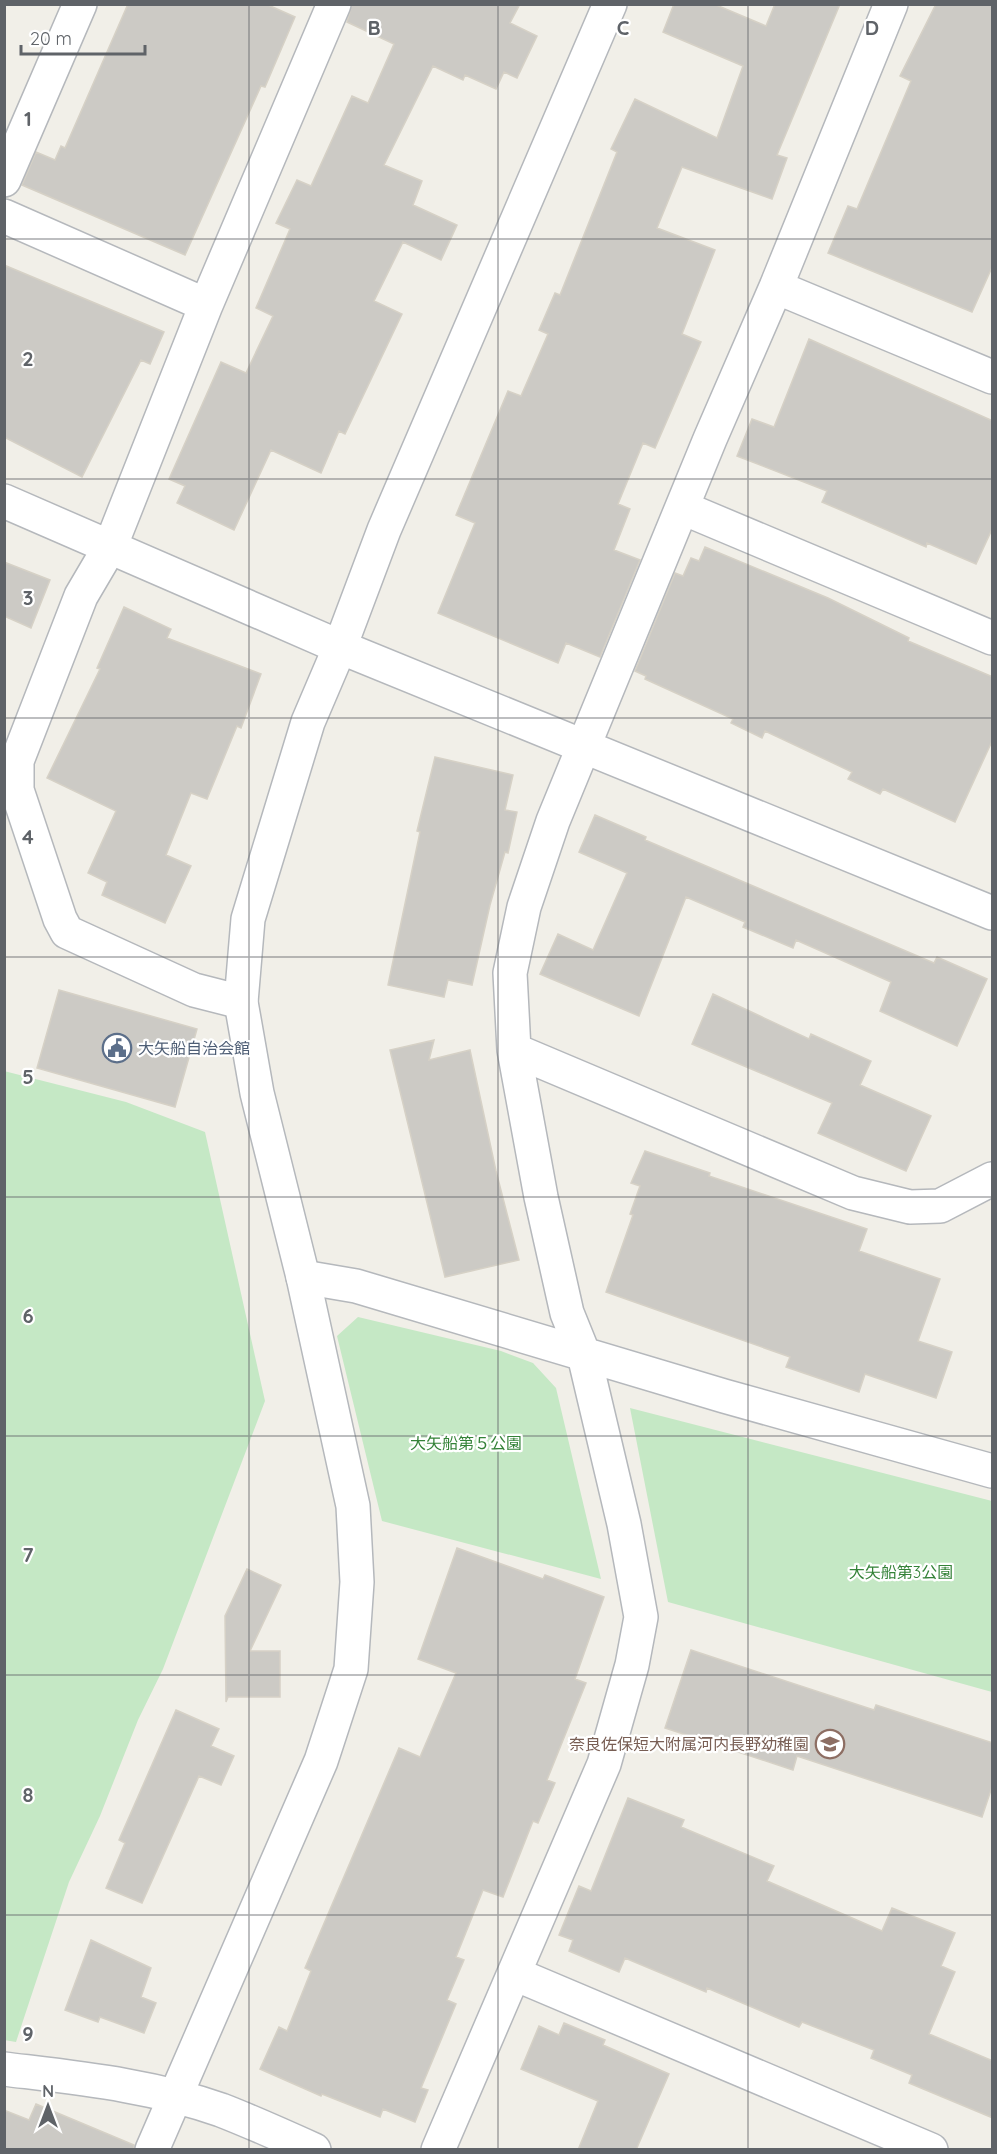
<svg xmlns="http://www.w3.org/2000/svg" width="997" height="2154" font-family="Quicksand,'Noto Sans JP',sans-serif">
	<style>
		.green { fill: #c5e8c5 }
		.building { fill: #cccac5; stroke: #d6d1c6; stroke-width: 1.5 }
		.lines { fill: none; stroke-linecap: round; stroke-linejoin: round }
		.minor-casing { stroke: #b5b8bc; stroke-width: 36 }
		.tertiary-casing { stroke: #b5b8bc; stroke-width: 36 }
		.minor { stroke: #fff; stroke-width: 33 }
		.tertiary { stroke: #fff; stroke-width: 33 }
		.grid { fill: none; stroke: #5f6368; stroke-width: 1.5; stroke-opacity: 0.55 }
		.labels { text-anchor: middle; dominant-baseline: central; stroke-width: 4.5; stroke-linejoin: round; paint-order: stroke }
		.service-label { font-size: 16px; fill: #4e5e75; stroke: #fff; text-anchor: start }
		.park-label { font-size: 16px; fill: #348238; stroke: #fff }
		.education-label { font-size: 16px; fill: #785e54; stroke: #fff; text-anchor: end }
		.grid-label { font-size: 20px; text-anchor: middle; font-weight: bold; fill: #5f6368; stroke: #fff; stroke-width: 4.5; stroke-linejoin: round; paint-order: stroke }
	</style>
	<rect width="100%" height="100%" fill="#f1efe8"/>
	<path class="green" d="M 4,1071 L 126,1102 L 205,1132 L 265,1401 L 163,1669 L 138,1720 L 100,1816 L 69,1882 L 16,2042 L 4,2040 Z
		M 358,1317 L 501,1351 L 533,1363 L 556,1388 L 601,1579 L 382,1521 L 337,1336 Z
		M 630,1408 L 992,1501 L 992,1692 L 668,1602 Z"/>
	<path class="building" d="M 128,4 L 266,4 L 295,17 L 265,87 L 261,86 L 185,255 L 22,185 L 36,152 L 55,160 L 61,146 L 65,148 Z
		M 352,4 L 520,4 L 510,23 L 537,36 L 517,78 L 504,72 L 496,89 L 465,75 L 463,80 L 433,66 L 384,165 L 422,181 L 413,205 L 457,225 L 441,260 L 403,242 L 374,301 L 402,314 L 345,434 L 339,431 L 321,473 L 271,450 L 234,530 L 177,503 L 185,486 L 169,479 L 221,362 L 246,373 L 273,316 L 256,308 L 290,229 L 276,223 L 297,180 L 311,186 L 352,96 L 368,103 L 394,44 L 347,22 Z
		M 674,4 L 714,4 L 766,26 L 775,4 L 840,4 L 777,155 L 787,158 L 772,199 L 682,167 L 657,228 L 715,250 L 682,334 L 701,342 L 655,448 L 643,443 L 618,504 L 630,509 L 614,550 L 640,560 L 600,657 L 566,643 L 558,663 L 438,613 L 475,523 L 456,515 L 508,391 L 521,396 L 548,334 L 539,330 L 555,293 L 560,295 L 617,152 L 611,149 L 635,99 L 717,138 L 743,66 L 663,32 Z
		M 936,4 L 993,4 L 993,265 L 972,312 L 828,253 L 848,206 L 857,209 L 911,81 L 900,76 Z
		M 4,265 L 164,332 L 150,364 L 141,360 L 82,477 L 4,437 Z
		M 809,339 L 993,421 L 993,527 L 976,564 L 927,543 L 926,547 L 822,502 L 827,491 L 737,456 L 752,419 L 774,427 Z
		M 705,547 L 828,598 L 909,638 L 908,641 L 993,677 L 993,739 L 955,822 L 883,789 L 880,794 L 848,779 L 852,772 L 765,731 L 762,738 L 731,723 L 733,719 L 645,679 L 646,676 L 635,671 L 675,573 L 683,576 L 691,558 L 699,561 Z
		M 4,562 L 50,580 L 31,628 L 4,616 Z
		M 124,607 L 171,629 L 167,638 L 261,674 L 241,728 L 237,726 L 207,799 L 191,793 L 166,855 L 191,866 L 165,923 L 102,895 L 107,882 L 88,873 L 116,811 L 47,778 L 100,669 L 97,668 Z
		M 435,757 L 513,775 L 505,810 L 517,812 L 508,853 L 505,852 L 490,905 L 472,985 L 448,980 L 444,997 L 388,985 L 420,832 L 417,831 Z
		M 595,815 L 646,837 L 645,840 L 934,963 L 937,957 L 987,979 L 957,1046 L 880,1011 L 891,982 L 796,940 L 793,948 L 743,927 L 745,922 L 686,897 L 639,1016 L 540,974 L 558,934 L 593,950 L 627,873 L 579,852 Z
		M 59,990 L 197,1029 L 175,1107 L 37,1068 Z
		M 713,994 L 809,1039 L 811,1034 L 871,1061 L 860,1085 L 931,1116 L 906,1171 L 818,1133 L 832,1103 L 692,1044 Z
		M 434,1040 L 429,1060 L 470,1050 L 496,1171 L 519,1260 L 445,1277 L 390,1050 Z
		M 645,1151 L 710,1173 L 709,1176 L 867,1229 L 859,1251 L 940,1279 L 918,1341 L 952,1352 L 936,1398 L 865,1374 L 859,1392 L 786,1367 L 790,1357 L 606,1292 L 633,1215 L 630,1214 L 640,1186 L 631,1183 Z
		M 457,1548 L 543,1579 L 545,1575 L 604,1597 L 575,1679 L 586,1683 L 547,1780 L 555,1783 L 538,1823 L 533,1821 L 503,1897 L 483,1890 L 456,1957 L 464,1960 L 447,2000 L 456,2004 L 421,2088 L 428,2090 L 415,2122 L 383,2109 L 380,2117 L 322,2094 L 321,2096 L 260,2069 L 279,2027 L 287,2031 L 311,1971 L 305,1968 L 399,1748 L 420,1757 L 456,1673 L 418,1659 Z
		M 247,1569 L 281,1585 L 250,1651 L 280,1651 L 280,1697 L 228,1697 L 226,1702 L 225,1616 Z
		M 691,1650 L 874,1710 L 876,1705 L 993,1743 L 993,1784 L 982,1817 L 797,1756 L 793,1770 L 665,1728 Z
		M 176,1710 L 219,1729 L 211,1746 L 234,1756 L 221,1785 L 199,1776 L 142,1903 L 106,1888 L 125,1843 L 119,1840 Z
		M 628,1798 L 684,1820 L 681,1827 L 774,1866 L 767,1881 L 882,1931 L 892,1908 L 955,1933 L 941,1966 L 955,1972 L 929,2034 L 993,2061 L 993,2118 L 909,2083 L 912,2075 L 871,2058 L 874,2050 L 802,2022 L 799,2027 L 707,1988 L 706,1992 L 625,1958 L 619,1972 L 569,1951 L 573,1940 L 559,1935 L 579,1886 L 591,1891 Z
		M 91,1940 L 151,1968 L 141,1997 L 156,2003 L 144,2033 L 100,2017 L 98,2022 L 65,2010 Z
		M 564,2023 L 605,2040 L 603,2045 L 669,2074 L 636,2150 L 578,2150 L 598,2101 L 521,2069 L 539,2026 L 559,2035 Z
		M 36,2104 L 134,2145 L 134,2150 L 4,2150 L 4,2110 L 29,2120 Z"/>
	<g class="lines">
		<g class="minor-casing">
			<path id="minor" d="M 4,180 L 80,4
				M 4,216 L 206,305
				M 776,287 L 992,377
				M 683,508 L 992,638
				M 241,1002 L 194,990 L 67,932 L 60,919 L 17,790 L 17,761 L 81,596 L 111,545 L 206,305 L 334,4
				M 514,1050 L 853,1193 L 910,1207 L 940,1206 L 992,1179
				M 303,1277 L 356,1286 L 724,1396 L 992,1471
				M 515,1974 L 931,2150
				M 4,2069 C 77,2078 151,2085 221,2110 C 252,2122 283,2136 314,2150
				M 438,2150 L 604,1764 L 632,1665 L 641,1617 L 624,1524 L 584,1355 L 567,1313 L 541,1197 L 514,1050 L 510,973 L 524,907 L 553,821 L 710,439 L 776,287 L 891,4"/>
		</g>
		<g class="tertiary-casing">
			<path id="tertiary" d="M 4,501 L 340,647 L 992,913
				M 152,2150 L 321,1761 L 351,1669 L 357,1582 L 353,1506 L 303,1277 L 257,1093 L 241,1002 L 248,919 L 308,722 L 340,647 L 384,530 L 610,4"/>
		</g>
		<use href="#minor" class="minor"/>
		<use href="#tertiary" class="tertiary"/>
	</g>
	<path class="grid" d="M 249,4 L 249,2150M 498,4 L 498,2150M 748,4 L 748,2150M 4,239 L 992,239M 4,479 L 992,479M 4,718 L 992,718M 4,957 L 992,957M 4,1197 L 992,1197M 4,1436 L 992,1436M 4,1675 L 992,1675M 4,1915 L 992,1915"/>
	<defs>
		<g id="civic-ring" transform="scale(1.5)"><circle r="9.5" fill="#fff" stroke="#5c6f8a" stroke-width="1.5"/><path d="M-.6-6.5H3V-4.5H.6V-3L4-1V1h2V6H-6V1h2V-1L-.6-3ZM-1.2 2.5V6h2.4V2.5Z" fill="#5c6f8a"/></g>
		<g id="school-ring" transform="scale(1.5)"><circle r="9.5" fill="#fff" stroke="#8d6e63" stroke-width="1.5"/><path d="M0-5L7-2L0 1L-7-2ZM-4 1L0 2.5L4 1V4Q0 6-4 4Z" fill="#8d6e63"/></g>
	</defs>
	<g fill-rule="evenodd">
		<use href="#civic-ring" x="117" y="1048"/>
		<use href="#school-ring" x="830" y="1744"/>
	</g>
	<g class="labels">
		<g class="service-label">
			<text x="138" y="1048">大矢船自治会館</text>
		</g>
		<g class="park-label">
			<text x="466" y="1443">大矢船第５公園</text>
			<text x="901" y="1572">大矢船第3公園</text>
		</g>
		<g class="education-label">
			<text x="809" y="1744">奈良佐保短大附属河内長野幼稚園</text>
		</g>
	</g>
	<g class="grid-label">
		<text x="374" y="35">B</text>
		<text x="623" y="35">C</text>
		<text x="872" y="35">D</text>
		<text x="28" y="126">1</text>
		<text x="28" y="366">2</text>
		<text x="28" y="605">3</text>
		<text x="28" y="844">4</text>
		<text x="28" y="1084">5</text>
		<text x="28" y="1323">6</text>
		<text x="28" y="1562">7</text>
		<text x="28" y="1802">8</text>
		<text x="28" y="2041">9</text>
	</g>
	<rect width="997" height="2154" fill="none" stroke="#5f6368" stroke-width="12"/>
	<g transform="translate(48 2106)" stroke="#ffffff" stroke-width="4.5" paint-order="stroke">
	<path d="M0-4.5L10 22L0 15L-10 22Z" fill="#5f6368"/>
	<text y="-9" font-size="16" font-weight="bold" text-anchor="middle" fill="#5f6368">N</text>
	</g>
	<path d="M21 45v9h124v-9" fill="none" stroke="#5f6368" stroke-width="3"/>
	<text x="30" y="45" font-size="18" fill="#5f6368" stroke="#ffffff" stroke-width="4.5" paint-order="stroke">20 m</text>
</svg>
